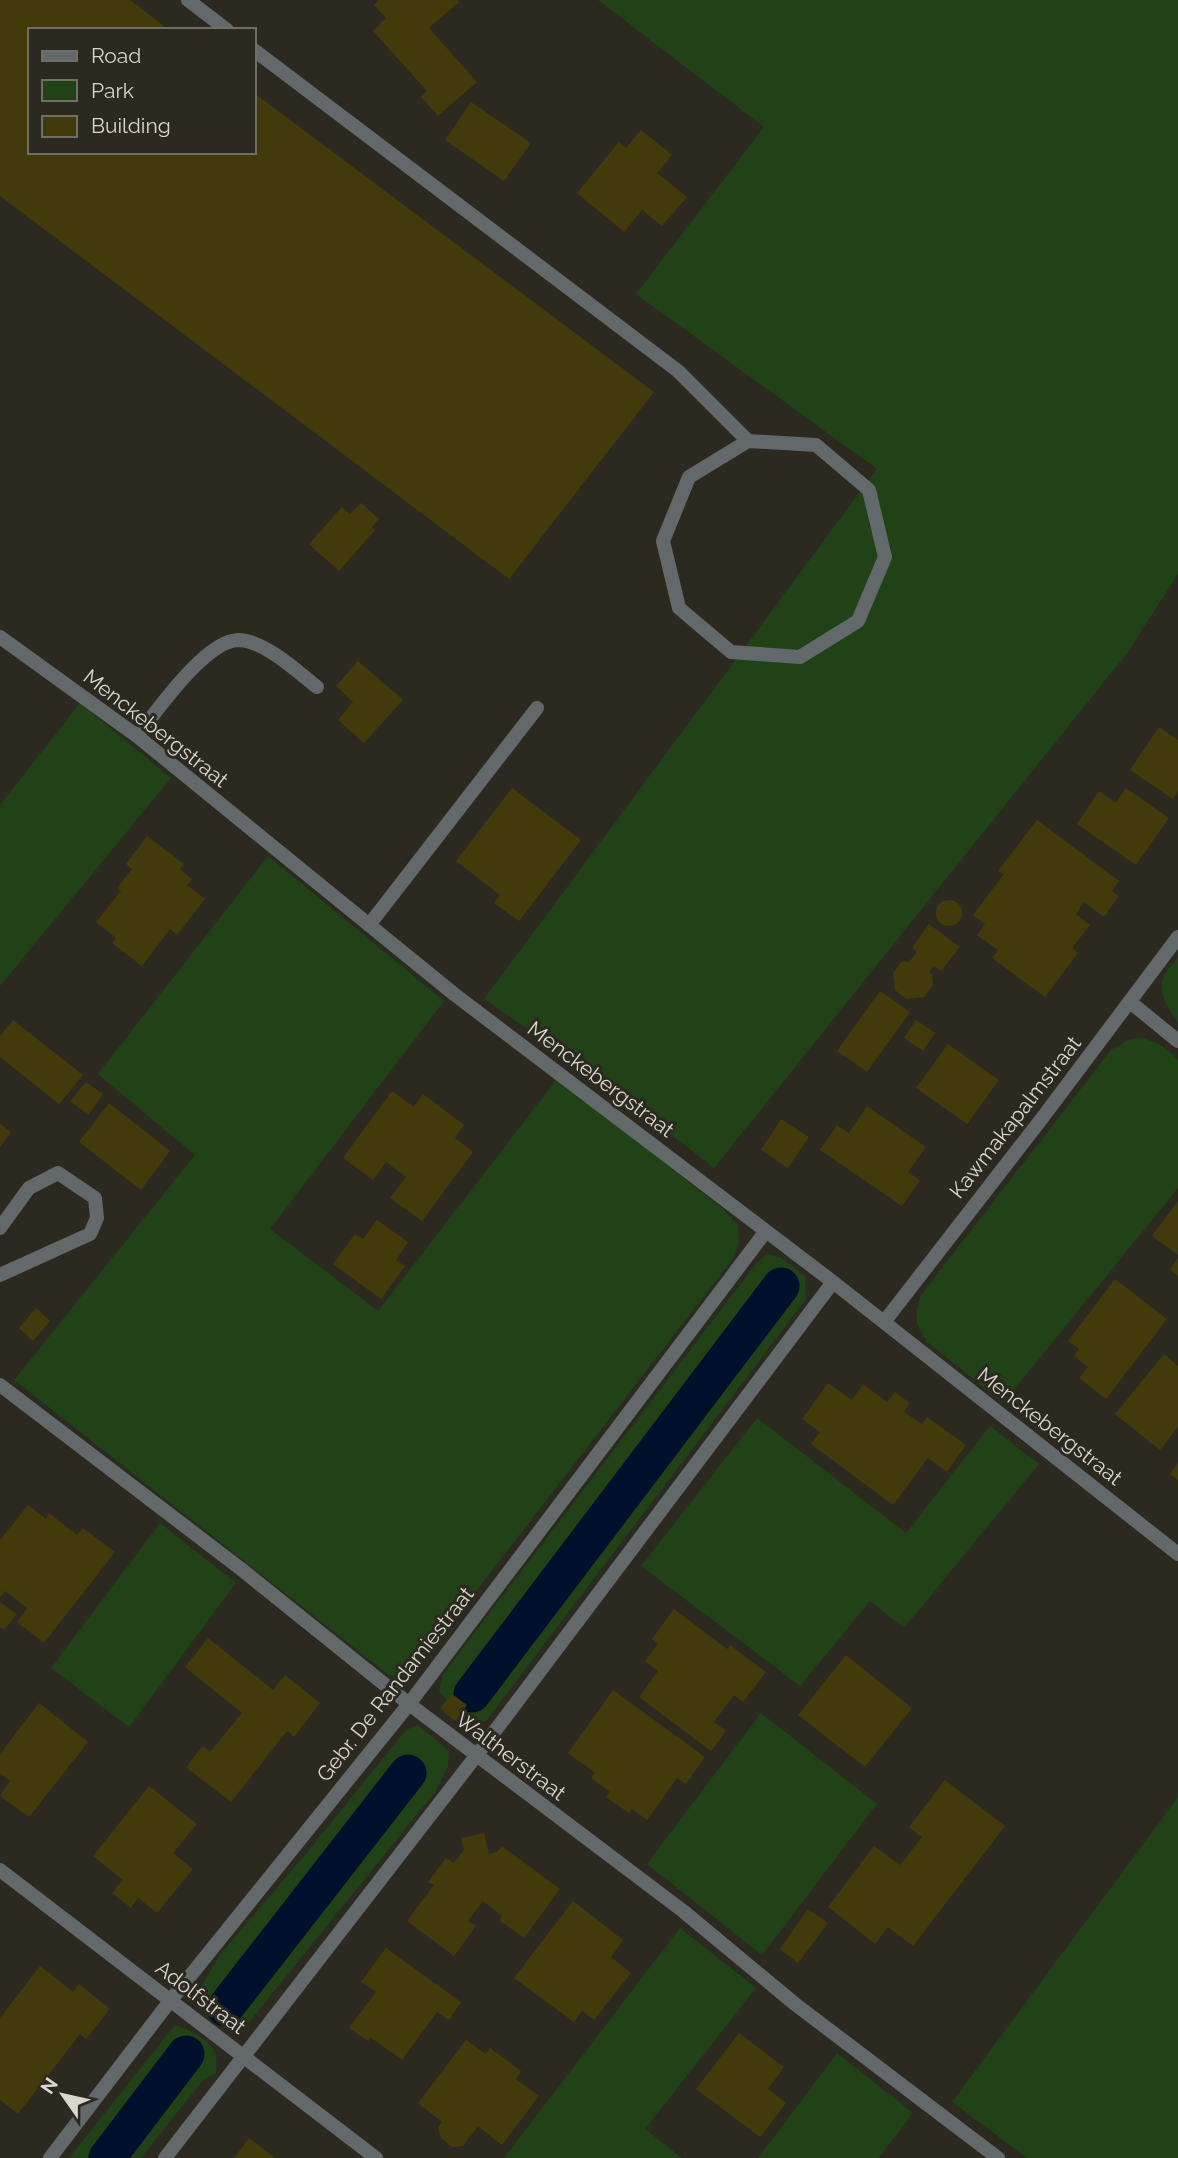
<svg xmlns="http://www.w3.org/2000/svg" width="1178" height="2158" font-family="Raleway,sans-serif">
	<style>
		.green { fill: #204216 }
		.lines { fill: none; stroke-linecap: round; stroke-linejoin: round }
		.canal { stroke: #000f2c; stroke-width: 37 }
		.building { fill: #423a0a }
		.lane { stroke: #63686b; stroke-width: 14 }
		.street { stroke: #63686b; stroke-width: 14 }
		.labels { text-anchor: middle; dominant-baseline: central; stroke-width: 6; stroke-linejoin: round; paint-order: stroke }
		.street-label { font-size: 21px; fill: #d7d6cf; stroke: #2c2a20 }
	</style>
	<rect width="100%" height="100%" fill="#2c2a20"/>
	<path class="green" d="M 598,0 L 1178,0 L 1178,574 L 1127,653 L 714,1168 L 592,1073 L 484,999 L 877,469 L 636,294 L 764,127 Z
		M 80,703 L 171,778 L 0,986 L 0,805 Z
		M 268,856 L 444,1001 L 270,1229 L 378,1311 L 557,1079 L 722,1208 L 738,1225 L 739,1244 L 732,1260 L 419,1665 L 404,1676 L 389,1675 L 14,1380 L 195,1155 L 98,1074 Z
		M 1178,957 L 1178,1022 C 1168,1009 1157,993 1164,975 C 1167,969 1174,963 1178,957 Z
		M 1144,1038 L 1162,1046 L 1178,1060 L 1178,1188 L 1003,1403 L 926,1341 L 917,1324 L 917,1309 L 921,1295 L 1111,1050 L 1130,1039 Z
		M 767,1254 L 780,1257 L 805,1276 L 806,1299 L 486,1721 L 469,1725 L 439,1691 L 443,1674 L 755,1265 Z
		M 757,1418 L 906,1533 L 990,1426 L 1039,1464 L 904,1628 L 870,1601 L 800,1686 L 641,1566 Z
		M 160,1523 L 236,1583 L 129,1727 L 51,1668 Z
		M 761,1713 L 877,1804 L 762,1955 L 647,1864 Z
		M 418,1725 L 449,1751 L 448,1766 L 435,1792 L 250,2021 L 233,2029 L 203,2007 L 201,1986 L 222,1952 L 305,1855 L 406,1730 Z
		M 1178,1797 L 1178,2158 L 1027,2158 L 952,2102 Z
		M 680,1928 L 756,1988 L 645,2129 L 682,2158 L 504,2158 Z
		M 175,2025 C 189,2030 211,2039 216,2055 C 217,2060 216,2068 216,2073 L 203,2080 L 141,2158 L 69,2158 Z
		M 837,2053 L 913,2113 L 879,2158 L 758,2158 Z"/>
	<g class="lines">
		<path class="canal" d="M 472,1694 L 781,1286
			M 225,2008 L 408,1773
			M 107,2158 L 186,2054"/>
	</g>
	<path class="building" d="M 0,0 L 130,0 L 169,30 L 30,30 L 30,152 L 254,152 L 254,93 L 654,392 L 509,579 L 0,196 Z
		M 379,0 L 457,0 L 459,2 L 429,28 L 477,82 L 438,116 L 421,97 L 427,91 L 373,31 L 386,18 L 374,5 Z
		M 471,102 L 531,143 L 504,181 L 445,140 Z
		M 641,130 L 672,155 L 657,173 L 687,197 L 662,226 L 642,210 L 624,232 L 577,193 L 619,142 L 626,148 Z
		M 361,503 L 379,519 L 372,527 L 375,530 L 339,571 L 309,544 L 342,507 L 350,514 Z
		M 358,661 L 403,700 L 364,743 L 338,720 L 353,702 L 336,686 Z
		M 1159,727 L 1178,740 L 1178,791 L 1173,799 L 1130,770 Z
		M 512,788 L 581,840 L 519,921 L 494,903 L 500,895 L 456,861 Z
		M 1126,788 L 1169,818 L 1136,865 L 1077,824 L 1099,791 L 1116,803 Z
		M 1037,820 L 1119,881 L 1112,891 L 1119,896 L 1104,917 L 1084,902 L 1076,914 L 1090,925 L 1072,948 L 1078,953 L 1045,997 L 992,958 L 998,950 L 977,935 L 985,924 L 973,915 L 1004,874 L 998,871 Z
		M 147,836 L 184,864 L 180,869 L 192,879 L 187,885 L 205,899 L 177,935 L 170,929 L 142,966 L 112,943 L 116,938 L 96,922 L 121,891 L 117,888 L 132,869 L 126,864 Z
		M936 913a13 13 0 1 1 26 0a13 13 0 1 1-26 0Z
		M 929,924 L 960,947 L 941,971 L 934,966 L 929,972 L 932,974 L 933,985 L 924,997 L 906,999 L 895,990 L 893,973 L 902,961 L 909,962 L 917,952 L 912,948 Z
		M 880,991 L 910,1012 L 867,1072 L 837,1051 Z
		M 13,1020 L 83,1075 L 59,1104 L 0,1057 L 0,1036 Z
		M 916,1020 L 935,1033 L 923,1051 L 904,1038 Z
		M 948,1044 L 999,1080 L 967,1124 L 916,1088 Z
		M 86,1082 L 103,1094 L 88,1115 L 70,1101 Z
		M 392,1091 L 414,1107 L 423,1094 L 464,1125 L 455,1138 L 473,1152 L 422,1221 L 390,1198 L 406,1177 L 386,1162 L 373,1180 L 343,1158 Z
		M 109,1103 L 170,1151 L 141,1190 L 79,1142 Z
		M 867,1106 L 926,1147 L 908,1172 L 920,1180 L 902,1206 L 820,1150 L 837,1125 L 849,1133 Z
		M 781,1119 L 809,1137 L 788,1168 L 761,1150 Z
		M 0,1124 L 11,1132 L 0,1147 Z
		M 1178,1201 L 1178,1255 L 1152,1236 Z
		M 377,1220 L 408,1242 L 396,1260 L 405,1266 L 381,1299 L 333,1264 L 355,1234 L 363,1239 Z
		M 1178,1258 L 1178,1276 L 1170,1269 Z
		M 1115,1279 L 1167,1319 L 1106,1399 L 1079,1378 L 1088,1367 L 1074,1356 L 1079,1349 L 1068,1341 Z
		M 36,1308 L 50,1321 L 33,1341 L 19,1328 Z
		M 1164,1354 L 1178,1366 L 1178,1427 L 1160,1450 L 1115,1414 Z
		M 828,1383 L 852,1400 L 863,1384 L 887,1402 L 895,1392 L 910,1403 L 904,1412 L 922,1424 L 927,1417 L 966,1445 L 947,1472 L 928,1458 L 893,1505 L 811,1444 L 820,1432 L 802,1419 Z
		M 1178,1463 L 1178,1480 L 1170,1474 Z
		M 28,1505 L 46,1519 L 49,1513 L 77,1535 L 83,1528 L 115,1552 L 44,1643 L 17,1622 L 27,1608 L 5,1591 L 0,1597 L 0,1540 Z
		M 0,1602 L 17,1614 L 4,1630 L 0,1627 Z
		M 674,1609 L 727,1649 L 730,1645 L 766,1672 L 743,1702 L 734,1695 L 714,1722 L 726,1731 L 711,1751 L 639,1697 L 658,1671 L 645,1661 L 658,1644 L 652,1639 Z
		M 208,1638 L 273,1690 L 285,1675 L 320,1703 L 294,1737 L 287,1731 L 231,1802 L 186,1767 L 203,1746 L 210,1752 L 242,1713 L 185,1667 Z
		M 846,1655 L 912,1708 L 865,1767 L 798,1715 Z
		M 613,1690 L 705,1757 L 686,1784 L 677,1778 L 647,1820 L 632,1809 L 629,1813 L 606,1797 L 610,1792 L 591,1778 L 595,1773 L 568,1753 Z
		M 452,1694 L 467,1705 L 455,1721 L 440,1708 Z
		M 39,1703 L 88,1742 L 29,1817 L 0,1796 L 10,1781 L 0,1773 L 0,1754 Z
		M 945,1780 L 1005,1826 L 913,1946 L 888,1927 L 875,1944 L 828,1907 L 874,1846 L 900,1865 L 922,1837 L 909,1827 Z
		M 149,1786 L 197,1824 L 173,1853 L 193,1869 L 157,1913 L 138,1898 L 131,1908 L 112,1893 L 123,1880 L 93,1856 Z
		M 484,1833 L 489,1854 L 497,1852 L 502,1846 L 560,1889 L 524,1938 L 499,1920 L 502,1916 L 483,1901 L 468,1921 L 476,1926 L 454,1956 L 407,1921 L 434,1885 L 428,1882 L 446,1858 L 454,1863 L 464,1850 L 461,1838 Z
		M 573,1901 L 623,1940 L 611,1957 L 631,1973 L 594,2020 L 582,2011 L 574,2022 L 514,1978 Z
		M 808,1909 L 828,1923 L 798,1963 L 780,1949 Z
		M 386,1948 L 461,2002 L 449,2020 L 437,2012 L 402,2060 L 370,2037 L 368,2041 L 349,2028 L 376,1992 L 361,1982 Z
		M 40,1966 L 73,1992 L 79,1984 L 110,2009 L 86,2039 L 80,2034 L 18,2114 L 0,2100 L 0,2018 Z
		M 739,2033 L 784,2067 L 768,2089 L 786,2103 L 760,2137 L 696,2089 Z
		M 466,2040 L 486,2054 L 490,2048 L 521,2071 L 516,2079 L 539,2096 L 502,2145 L 478,2126 L 463,2146 L 452,2147 L 441,2138 L 438,2127 L 442,2122 L 418,2103 Z
		M 249,2138 L 275,2158 L 234,2158 Z"/>
	<g class="lines">
		<path class="lane" d="M 188,0 L 227,30
			M 254,50 L 678,371 L 748,441 L 816,445 L 869,490 L 885,557 L 858,621 L 800,657 L 731,652 L 679,608 L 663,541 L 689,477 L 748,441
			M 137,736 C 157,711 205,641 238,640 C 264,640 298,672 317,687
			M 369,925 L 537,708
			M 0,1228 L 29,1188 L 58,1173 L 95,1198 L 97,1218 L 90,1234 L 0,1275"/>
		<path class="street" d="M 0,637 L 137,736 L 454,994 L 833,1282 L 1178,1554
			M 1130,1002 L 1178,1041
			M 884,1322 L 1043,1117 L 1178,937
			M 0,1385 L 241,1569 L 409,1704 L 683,1911 L 795,2004 L 998,2158
			M 0,1870 L 376,2158
			M 50,2158 L 170,2001 L 409,1704 L 766,1231
			M 165,2158 L 476,1756 L 833,1282"/>
	</g>
	<g class="labels">
		<g class="street-label">
			<text transform="translate(156 728) rotate(38)">Menckebergstraat</text>
			<text transform="translate(601 1079) rotate(37)">Menckebergstraat</text>
			<text transform="translate(1015 1117) rotate(-52)">Kawmakapalmstraat</text>
			<text transform="translate(1050 1426) rotate(38)">Menckebergstraat</text>
			<text transform="translate(395 1684) rotate(-52)">Gebr. De Randamiestraat</text>
			<text transform="translate(511 1756) rotate(37)">Waltherstraat</text>
			<text transform="translate(201 1997) rotate(37)">Adolfstraat</text>
		</g>
	</g>
	<rect x="28" y="28" width="228" height="126" fill="#2c2a20" stroke="#706f66" stroke-width="2"/>
	<rect x="42" y="51" width="35" height="10" fill="#63686b" stroke="#706f66" stroke-width="2"/>
	<text x="91" y="63" font-size="21" fill="#d7d6cf">Road</text>
	<rect x="42" y="80" width="35" height="21" fill="#204216" stroke="#706f66" stroke-width="2"/>
	<text x="91" y="98" font-size="21" fill="#d7d6cf">Park</text>
	<rect x="42" y="116" width="35" height="21" fill="#423a0a" stroke="#706f66" stroke-width="2"/>
	<text x="91" y="133" font-size="21" fill="#d7d6cf">Building</text>
	<g transform="translate(63 2095) rotate(304)" stroke="#2c2a20" stroke-width="5" paint-order="stroke">
	<path d="M0-5L12 26L0 18L-12 26Z" fill="#d7d6cf"/>
	<text y="-10" font-size="19" font-weight="bold" text-anchor="middle" fill="#d7d6cf">N</text>
	</g>
</svg>
